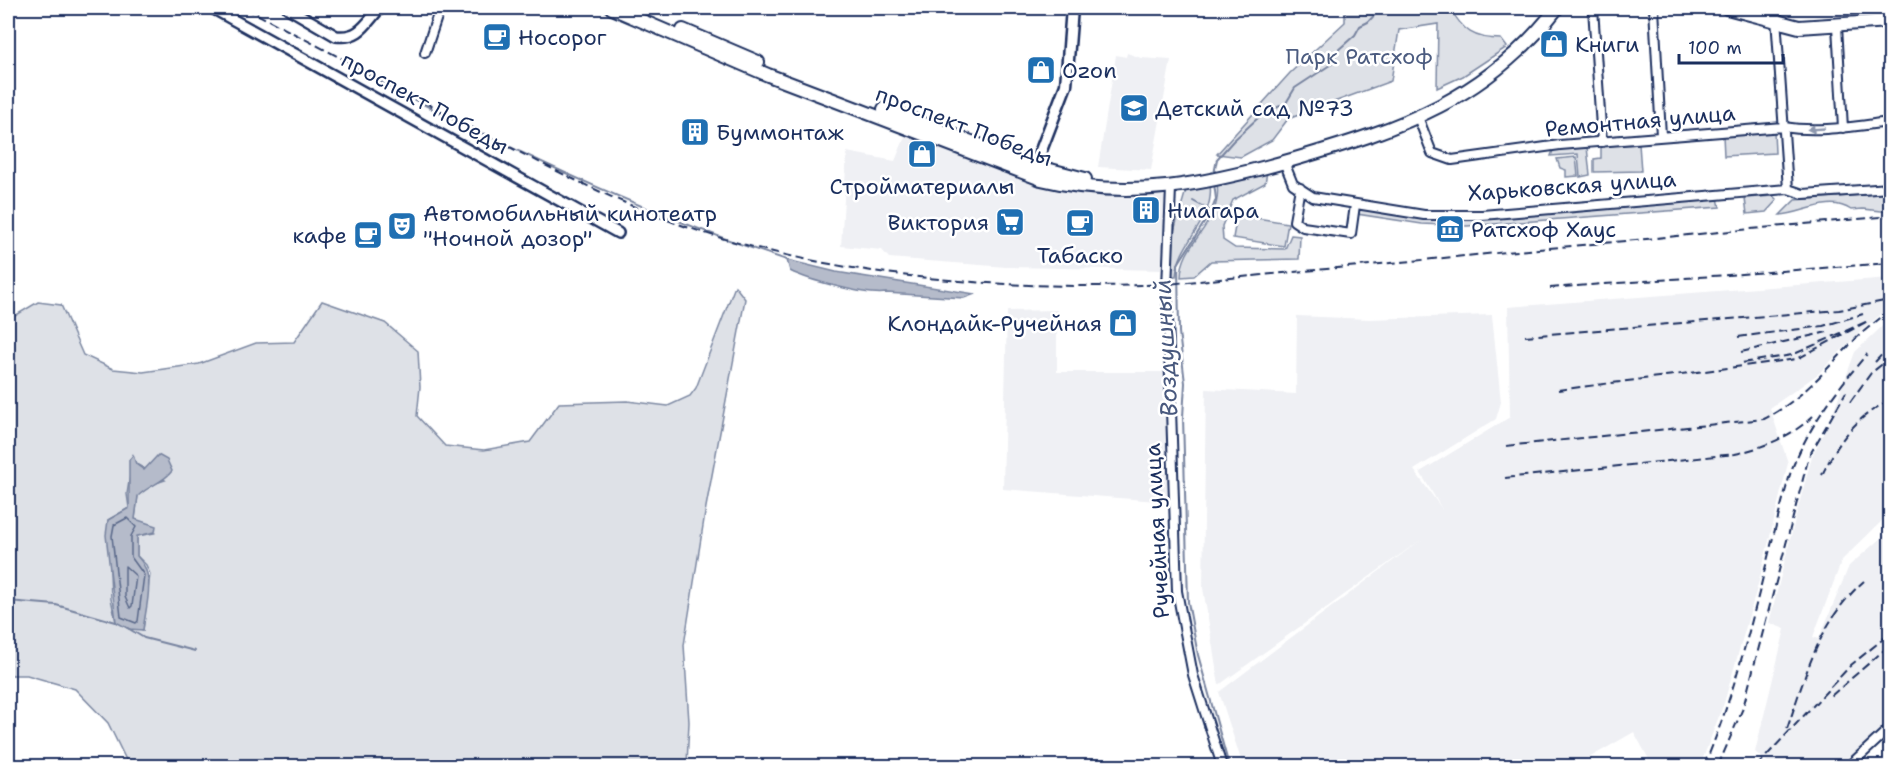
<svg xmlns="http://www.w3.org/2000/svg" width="1898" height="774" font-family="'Shantell Sans',sans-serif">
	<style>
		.built { fill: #eff0f4 }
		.green { fill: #dee1e7; stroke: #7c88a2; stroke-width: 1.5; fill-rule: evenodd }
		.water { fill: #b5bbca; stroke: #77839f; stroke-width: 1.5 }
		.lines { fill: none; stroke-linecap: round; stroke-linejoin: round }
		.shore { stroke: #596789; stroke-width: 1.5 }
		.stream { stroke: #77839f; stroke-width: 2 }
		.minor-casing { stroke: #1b2f5e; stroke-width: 12 }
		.tertiary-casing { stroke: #1b2f5e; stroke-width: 14 }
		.secondary-casing { stroke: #1b2f5e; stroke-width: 15 }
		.primary-casing { stroke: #1b2f5e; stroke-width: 16 }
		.minor { stroke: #fff; stroke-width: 8 }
		.tertiary { stroke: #fff; stroke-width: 9 }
		.secondary { stroke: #fff; stroke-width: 10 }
		.primary { stroke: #fff; stroke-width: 12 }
		.rail { stroke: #1b2f5e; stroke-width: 2; stroke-dasharray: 9 4.5; stroke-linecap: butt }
		.oneway { fill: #8d97ae }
		.labels { text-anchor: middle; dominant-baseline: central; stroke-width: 5; stroke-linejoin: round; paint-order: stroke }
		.poi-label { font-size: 22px; fill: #1b2f5e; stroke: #fff; text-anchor: start }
		.park-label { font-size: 22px; fill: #4c5c80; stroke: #fff }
		.street-label { font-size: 22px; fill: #1b2f5e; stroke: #fff }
		.water-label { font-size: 24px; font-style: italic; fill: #49597e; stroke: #fff }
	</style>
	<rect width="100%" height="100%" fill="#fff"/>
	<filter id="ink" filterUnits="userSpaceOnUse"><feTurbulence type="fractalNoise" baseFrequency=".0167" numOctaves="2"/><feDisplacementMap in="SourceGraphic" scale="12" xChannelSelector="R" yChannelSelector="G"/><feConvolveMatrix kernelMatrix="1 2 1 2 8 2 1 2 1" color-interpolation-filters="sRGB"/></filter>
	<g filter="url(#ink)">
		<path class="built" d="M 1127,53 L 1141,58 L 1171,60 L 1151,170 L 1098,167 L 1116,55 L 1126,57 Z
			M 907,132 L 1117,194 L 1161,194 L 1167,198 L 1161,270 L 1006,267 L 889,258 L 882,250 L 841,246 L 847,152 L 895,161 Z
			M 1890,278 L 1890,307 L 1862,330 L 1818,374 L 1770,408 L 1788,463 L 1759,581 L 1724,703 L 1700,766 L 1647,766 L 1651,763 L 1634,732 L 1575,766 L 1243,766 L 1219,692 L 1422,539 L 1219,685 L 1203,588 L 1206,389 L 1296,394 L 1297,316 L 1369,319 L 1492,315 L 1501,402 L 1496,419 L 1414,470 L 1442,509 L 1420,472 L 1510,417 L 1508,307 Z
			M 1057,310 L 1057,372 L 1166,372 L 1170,502 L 1003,489 L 1007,311 Z
			M 1890,319 L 1890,516 L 1888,515 L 1842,560 L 1813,637 L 1819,639 L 1849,566 L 1890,530 L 1890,724 L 1846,766 L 1772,766 L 1755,752 L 1785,629 L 1769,623 L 1798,508 L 1812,456 L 1829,423 L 1855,352 Z"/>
		<path class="green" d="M 1345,8 L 1450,8 C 1463,31 1474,39 1501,39 L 1507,47 L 1463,76 L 1437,88 L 1438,24 L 1399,30 L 1391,81 L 1288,119 L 1272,140 L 1241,157 L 1217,154 L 1290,73 L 1345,22 Z
			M 1774,131 L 1775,153 L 1724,156 L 1723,135 Z
			M 1639,144 L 1641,171 L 1594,172 L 1594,159 L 1601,158 L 1601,146 Z
			M 1580,146 L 1587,147 L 1590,175 L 1580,177 L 1578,154 L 1551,156 L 1554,148 Z
			M 1576,157 L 1578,176 L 1566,177 L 1566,170 L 1560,168 L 1557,159 Z
			M 1267,172 L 1265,183 L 1233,200 L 1222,226 L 1223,240 L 1235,248 L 1285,249 L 1291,235 L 1300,236 L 1299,259 L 1211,261 L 1194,276 L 1181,277 C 1181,241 1223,224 1217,184 Z
			M 1210,184 C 1215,221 1179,240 1176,276 L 1172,276 L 1174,231 L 1186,190 Z
			M 1890,193 L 1890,212 L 1863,209 L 1851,210 C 1829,195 1803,214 1780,215 L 1795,200 Z
			M 1773,196 L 1777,200 L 1766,212 L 1747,214 L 1745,198 Z
			M 1718,198 L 1720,207 L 1467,226 L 1422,224 L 1357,214 L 1358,208 L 1423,218 Z
			M 1237,215 L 1288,223 L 1284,246 L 1233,238 Z
			M 735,286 L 745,299 L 706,507 L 684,645 L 689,722 L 687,764 L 671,766 L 291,766 L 286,764 L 257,766 L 129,766 L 108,723 L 75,689 L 27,675 L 11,675 L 8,664 L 8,320 L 38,302 L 61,305 L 83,355 L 113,369 L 143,372 L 199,364 L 256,343 L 294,342 L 322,301 L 385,323 L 418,351 L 420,387 L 417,416 L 445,446 L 484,450 L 530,442 L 559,403 L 627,401 L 668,406 L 690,396 L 696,388 ZM 133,456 L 136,464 L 165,480 L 150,485 L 138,495 L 135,519 L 154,533 L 137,536 L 137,556 L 146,565 L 150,574 L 143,630 L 116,622 L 111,599 L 108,520 L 129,508 L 127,494 Z"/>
		<path class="water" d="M 787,260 L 836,272 L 975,294 L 964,298 L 886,293 C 866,296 808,280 790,271 Z
			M 133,455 L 136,464 L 144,470 L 158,455 L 167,460 L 172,471 C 163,483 149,485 138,496 L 135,519 L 156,526 L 155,532 L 137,536 L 137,556 C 157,576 146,604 143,630 L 129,629 L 116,622 L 106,535 L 108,520 L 129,508 L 129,460 Z"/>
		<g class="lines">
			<path class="shore" d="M 127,518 L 136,527 L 131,536 L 131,557 L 144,575 L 138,621 L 136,623 L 121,617 L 112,536 L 114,525 Z
				M 125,566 L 136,576 L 132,606 L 130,608 L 125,597 Z"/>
			<path class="stream" d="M 349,66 C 493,141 633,210 787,260
				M 1214,174 L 1217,159 L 1233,141 L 1260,116 L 1286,103 L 1295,88 L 1333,63 L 1337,51 L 1355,35 L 1360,26 L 1368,22 L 1381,8
				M 1214,183 L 1216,199 L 1211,212 L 1178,264 L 1179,332 L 1185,383 L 1183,417 L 1188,602 L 1198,655 L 1229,766
				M 1193,201 L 1211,211
				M 8,601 L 56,605 L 116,622
				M 126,627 L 144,638 L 195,651"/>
			<g class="minor-casing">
				<path id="minor" d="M 1593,8 L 1602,142
					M 1654,8 L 1661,136
					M 1776,18 L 1788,189
					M 1837,26 L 1843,128
					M 425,53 L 440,8
					M 1418,117 L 1432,153 L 1452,160 L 1560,145 L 1783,127 C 1819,133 1855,126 1890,122
					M 1284,162 L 1293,184 L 1313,197 L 1424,215 L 1482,215 L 1788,189 L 1803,194 L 1890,188
					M 1171,188 L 1167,288 L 1177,591 L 1193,675 L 1222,766
					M 1300,188 L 1294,221 L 1303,227 L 1351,234 L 1355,205
					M 1849,766 L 1890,728"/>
			</g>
			<g class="tertiary-casing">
				<path id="tertiary" d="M 212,8 L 618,233
					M 288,8 L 336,36 C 360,39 366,23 380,8
					M 1775,8 L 1776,18"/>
			</g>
			<g class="secondary-casing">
				<path id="secondary" d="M 1035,166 L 1066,85 L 1072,8"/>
			</g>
			<g class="primary-casing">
				<path id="primary" d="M 612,8 L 768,75 L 1041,179 C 1131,201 1208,184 1295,159 C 1401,128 1487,99 1557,8
					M 1727,8 L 1799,27 L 1890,21
					M 683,30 L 758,62
					M 884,109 L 1035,166 L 1085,179"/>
			</g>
			<use href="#minor" class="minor"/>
			<use href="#tertiary" class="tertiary"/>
			<use href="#secondary" class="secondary"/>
			<use href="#primary" class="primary"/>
			<path class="rail" d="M 245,8 C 316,45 387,82 458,120 C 525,155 592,191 662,218 C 817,277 1003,292 1167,284 L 1890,216
				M 1550,288 L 1890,263
				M 1525,336 L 1839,310 L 1890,300
				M 1738,337 L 1823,326 L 1863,314
				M 1741,352 L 1827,332
				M 1875,362 L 1890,346
				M 1558,390 L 1797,359 L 1868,321 L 1792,355 L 1742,363
				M 1850,402 L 1871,373 L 1890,358
				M 1506,446 L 1764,419 C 1799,401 1821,375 1848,347 C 1860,333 1876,322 1890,310
				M 1822,475 C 1838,442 1855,417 1889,401
				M 1505,478 L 1735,454 C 1764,447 1791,437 1813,416
				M 1831,696 L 1890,645
				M 1787,729 C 1806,674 1819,621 1864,581
				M 1704,766 C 1745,671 1762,570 1791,471 C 1809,426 1836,390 1867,354
				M 1718,766 L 1743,708 L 1809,456 L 1846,392
				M 1757,766 L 1851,665 L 1888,635"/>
		</g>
		<defs><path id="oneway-solid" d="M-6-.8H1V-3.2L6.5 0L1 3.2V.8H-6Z" transform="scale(1.5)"/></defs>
		<use class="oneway" href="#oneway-solid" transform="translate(1816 129) rotate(177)"/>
	</g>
	<defs>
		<g id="cafe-square" transform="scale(1.5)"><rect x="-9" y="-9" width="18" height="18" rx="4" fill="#1f6fb2" stroke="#fff"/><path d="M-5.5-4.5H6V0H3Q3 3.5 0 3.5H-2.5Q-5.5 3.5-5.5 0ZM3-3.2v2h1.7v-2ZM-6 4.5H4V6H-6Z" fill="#fff"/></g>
		<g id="shop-square" transform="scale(1.5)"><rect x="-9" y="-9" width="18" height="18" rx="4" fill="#1f6fb2" stroke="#fff"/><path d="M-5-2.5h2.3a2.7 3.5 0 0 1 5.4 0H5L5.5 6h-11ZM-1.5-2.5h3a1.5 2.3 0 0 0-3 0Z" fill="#fff"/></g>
		<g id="school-square" transform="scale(1.5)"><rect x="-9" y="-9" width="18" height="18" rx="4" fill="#1f6fb2" stroke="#fff"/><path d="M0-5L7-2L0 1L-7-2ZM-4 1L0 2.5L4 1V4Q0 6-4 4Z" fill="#fff"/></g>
		<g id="building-square" transform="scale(1.5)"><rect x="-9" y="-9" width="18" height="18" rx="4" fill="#1f6fb2" stroke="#fff"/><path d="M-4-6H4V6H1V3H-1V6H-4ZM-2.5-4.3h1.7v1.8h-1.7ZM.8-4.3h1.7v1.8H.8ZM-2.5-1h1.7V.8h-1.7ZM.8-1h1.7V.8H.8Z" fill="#fff"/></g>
		<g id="supermarket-square" transform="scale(1.5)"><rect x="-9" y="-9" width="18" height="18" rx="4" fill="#1f6fb2" stroke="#fff"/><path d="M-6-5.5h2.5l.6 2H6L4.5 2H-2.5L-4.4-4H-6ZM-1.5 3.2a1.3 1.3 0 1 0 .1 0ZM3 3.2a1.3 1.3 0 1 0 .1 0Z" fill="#fff"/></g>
		<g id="theatre-square" transform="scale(1.5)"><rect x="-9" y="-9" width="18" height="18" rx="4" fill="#1f6fb2" stroke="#fff"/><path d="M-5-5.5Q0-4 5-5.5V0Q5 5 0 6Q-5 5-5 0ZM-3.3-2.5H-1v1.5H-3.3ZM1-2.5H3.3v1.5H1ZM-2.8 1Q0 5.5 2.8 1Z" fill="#fff"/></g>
		<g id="museum-square" transform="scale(1.5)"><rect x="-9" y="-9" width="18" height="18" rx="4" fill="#1f6fb2" stroke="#fff"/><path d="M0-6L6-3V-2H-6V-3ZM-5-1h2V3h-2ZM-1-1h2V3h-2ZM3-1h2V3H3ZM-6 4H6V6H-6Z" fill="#fff"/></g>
	</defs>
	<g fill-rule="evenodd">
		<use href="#cafe-square" x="497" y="37"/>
		<use href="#shop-square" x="1554" y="44"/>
		<use href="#shop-square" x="1041" y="70"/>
		<use href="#school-square" x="1134" y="108"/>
		<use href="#building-square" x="695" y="132"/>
		<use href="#shop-square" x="922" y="154"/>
		<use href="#building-square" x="1146" y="210"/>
		<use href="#supermarket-square" x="1010" y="222"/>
		<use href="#cafe-square" x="1080" y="223"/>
		<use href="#theatre-square" x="402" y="226"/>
		<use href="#museum-square" x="1450" y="229"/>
		<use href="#cafe-square" x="368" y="235"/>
		<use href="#shop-square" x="1123" y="323"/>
	</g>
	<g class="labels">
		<g class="poi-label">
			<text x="518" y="37">Носорог</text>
			<text x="1575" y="44">Книги</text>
			<text x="1062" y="70">Ozon</text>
			<text x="1155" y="108">Детский сад №73</text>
			<text x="716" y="132">Буммонтаж</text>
			<text x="922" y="186" text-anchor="middle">Стройматериалы</text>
			<text x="1167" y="210">Ниагара</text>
			<text x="423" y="213">Автомобильный кинотеатр<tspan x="423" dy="25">"Ночной дозор"</tspan></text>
			<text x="989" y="222" text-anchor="end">Виктория</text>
			<text x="1471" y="229">Ратсхоф Хаус</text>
			<text x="347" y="235" text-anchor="end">кафе</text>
			<text x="1080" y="255" text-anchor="middle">Табаско</text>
			<text x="1102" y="323" text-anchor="end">Клондайк-Ручейная</text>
		</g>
		<g class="park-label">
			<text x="1359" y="56">Парк Ратсхоф</text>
		</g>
		<g class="street-label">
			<text transform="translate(425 103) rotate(29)">проспект Победы</text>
			<text transform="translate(1640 121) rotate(-5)">Ремонтная улица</text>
			<text transform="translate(964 126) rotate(21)">проспект Победы</text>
			<text transform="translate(1572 186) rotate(-4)">Харьковская улица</text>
			<text transform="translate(1157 531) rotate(-93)">Ручейная улица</text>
		</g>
		<g class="water-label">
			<text transform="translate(1166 348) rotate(-93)">Воздушный</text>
		</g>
	</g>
	<rect width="1898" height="774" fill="none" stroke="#fff" stroke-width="30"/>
	<rect x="15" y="15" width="1868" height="744" fill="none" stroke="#1b2f5e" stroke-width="2" filter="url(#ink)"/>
	<path d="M1679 54v9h104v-9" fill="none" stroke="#1b2f5e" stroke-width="3"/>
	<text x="1688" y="54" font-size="18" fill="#1b2f5e" stroke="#ffffff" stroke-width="4.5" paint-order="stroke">100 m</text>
</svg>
